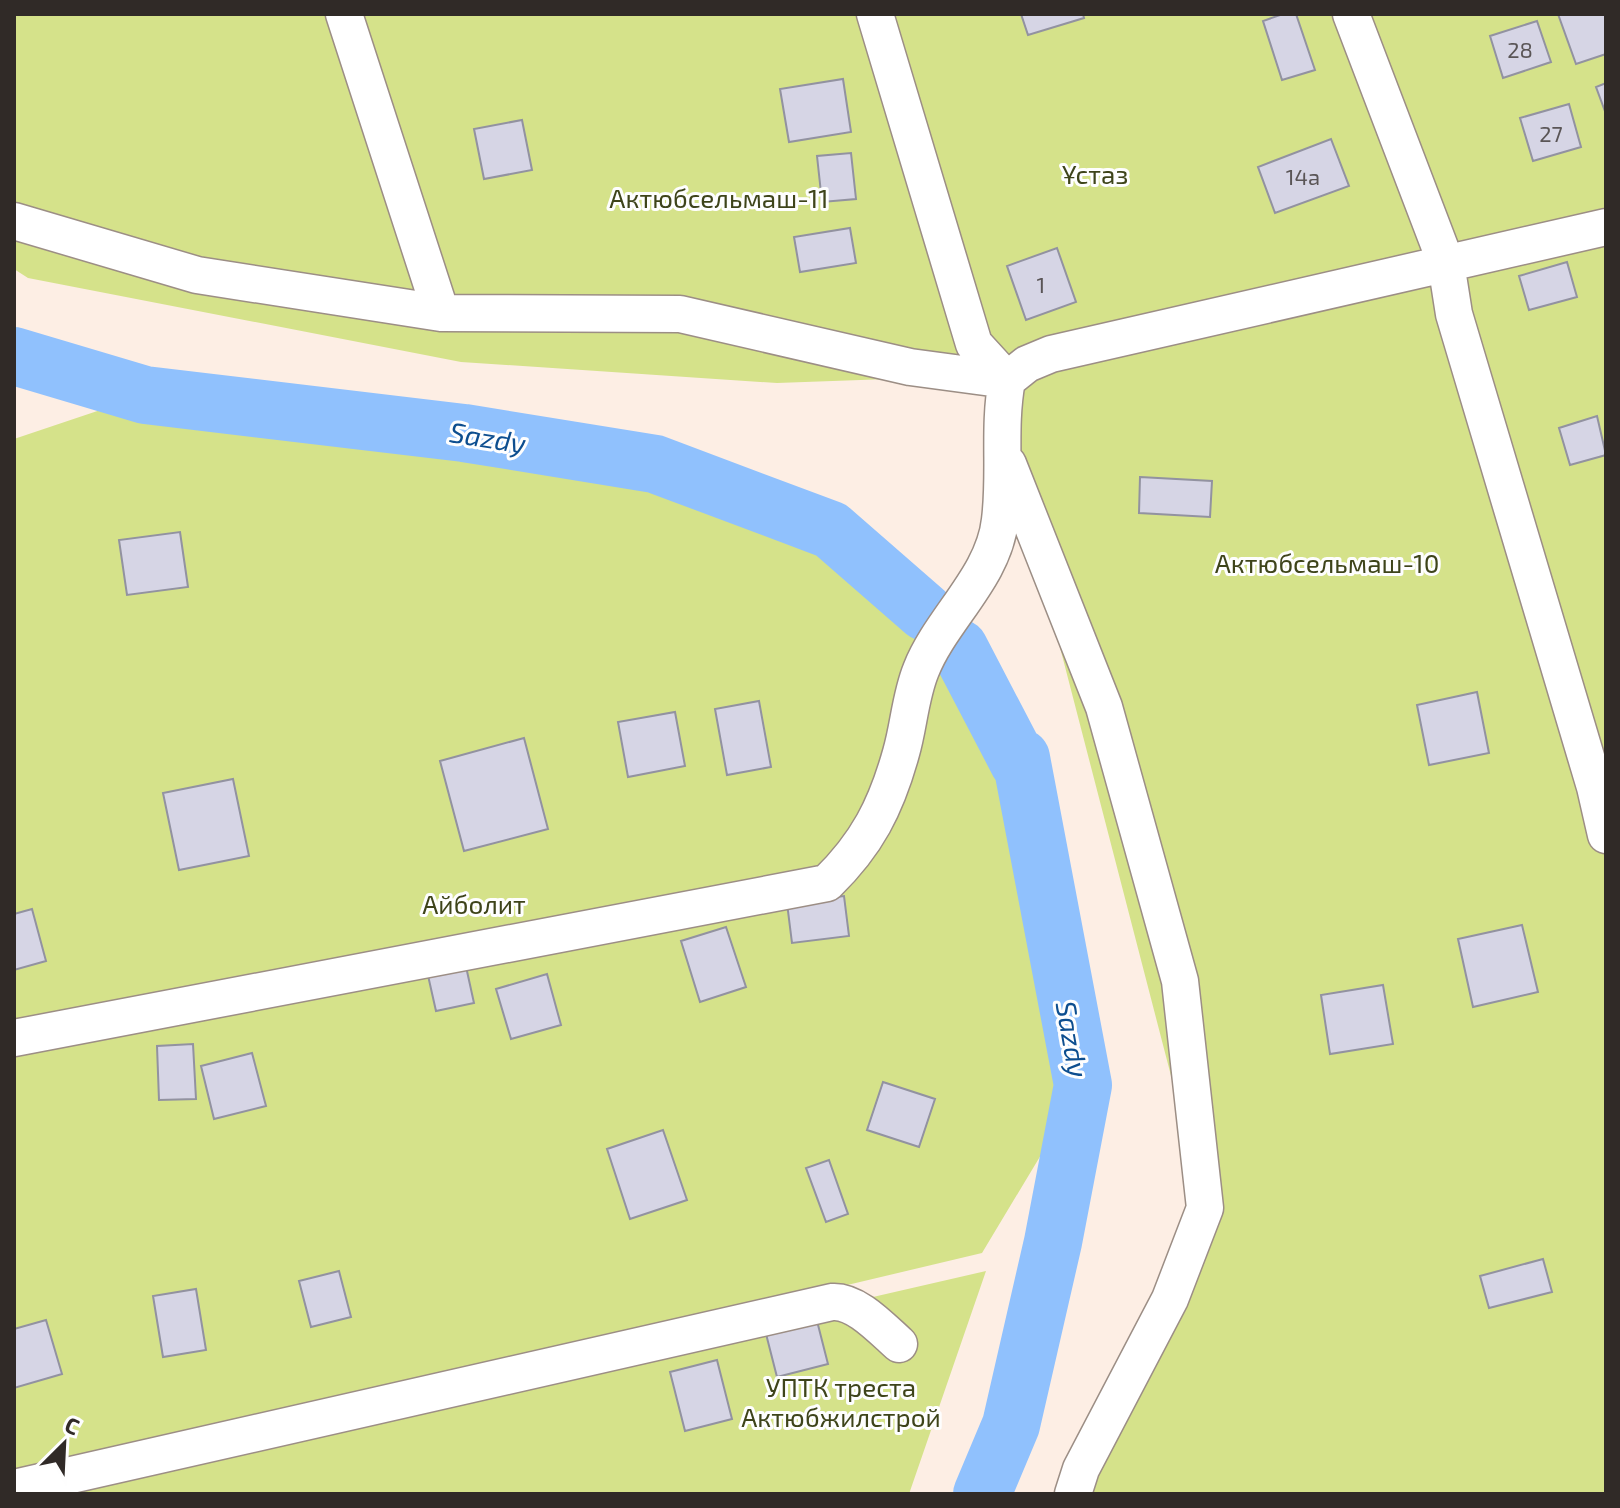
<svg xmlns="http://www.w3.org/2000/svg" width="1620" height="1508" font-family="'Exo 2',sans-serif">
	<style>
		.green { fill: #d5e28a }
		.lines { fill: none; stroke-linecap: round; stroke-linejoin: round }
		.river { stroke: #90c1fd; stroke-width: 58 }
		.building { fill: #d6d5e5; stroke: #9292a0; stroke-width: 2 }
		.minor-casing { stroke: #9c8e85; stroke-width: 39 }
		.minor { stroke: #fff; stroke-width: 36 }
		.labels { text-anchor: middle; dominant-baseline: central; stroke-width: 6; stroke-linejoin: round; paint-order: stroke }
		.number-label { font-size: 22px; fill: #5a5556 }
		.park-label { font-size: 26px; fill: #3e441a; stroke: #fefefe }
		.water-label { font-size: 28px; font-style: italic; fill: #0d4e8f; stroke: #fefefe }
	</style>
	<rect width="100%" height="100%" fill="#fdeee4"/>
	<path class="green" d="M 14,14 L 857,14 L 915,214 L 972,376 L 777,383 L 461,362 L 28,278 L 14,269 Z
		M 880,14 L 1606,14 L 1606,1494 L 1076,1494 L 1205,1207 L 984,354 Z
		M 145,395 L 655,464 L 831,530 L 1019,763 L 1083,1085 L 982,1253 L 14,1483 L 14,439 Z
		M 986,1271 L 909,1494 L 15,1494 Z"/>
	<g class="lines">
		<path class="river" d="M 14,356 L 145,395 L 464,433 L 655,464 L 831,530 L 925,612
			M 959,648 L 1019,763 L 1021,758 L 1083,1085 L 1053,1242 L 1011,1425 L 982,1494"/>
	</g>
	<path class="building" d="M 1021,14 L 1083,14 L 1084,18 L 1028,35 Z
		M 1283,14 L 1296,14 L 1315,70 L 1282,80 L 1263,21 Z
		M 1558,14 L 1606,14 L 1606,54 L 1576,64 Z
		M 1537,21 L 1551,62 L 1503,78 L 1490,36 Z
		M 843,79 L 851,132 L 789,142 L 780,89 Z
		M 1606,83 L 1606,114 L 1596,87 Z
		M 1569,104 L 1581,147 L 1533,161 L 1520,118 Z
		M 522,120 L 532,170 L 484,179 L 474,129 Z
		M 1331,139 L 1349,186 L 1275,213 L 1258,167 Z
		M 851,153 L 856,199 L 822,202 L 817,156 Z
		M 850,228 L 856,263 L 800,272 L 794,237 Z
		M 1057,248 L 1076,302 L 1026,320 L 1007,266 Z
		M 1567,262 L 1577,297 L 1529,310 L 1519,276 Z
		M 1597,416 L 1606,455 L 1570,465 L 1559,428 Z
		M 1140,477 L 1212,481 L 1210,517 L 1139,513 Z
		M 180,532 L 188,587 L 127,595 L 119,540 Z
		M 1477,692 L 1489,753 L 1429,765 L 1417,705 Z
		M 759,701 L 771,767 L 727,775 L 715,709 Z
		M 675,712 L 685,766 L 628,777 L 618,722 Z
		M 524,738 L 548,829 L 464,851 L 440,761 Z
		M 233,779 L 249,856 L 179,870 L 163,793 Z
		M 844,896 L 849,936 L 792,943 L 787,903 Z
		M 32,909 L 46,961 L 14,970 L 14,914 Z
		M 1522,925 L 1538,992 L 1473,1007 L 1458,939 Z
		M 726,927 L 746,987 L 700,1002 L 681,941 Z
		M 465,962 L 474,1003 L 436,1011 L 427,971 Z
		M 547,974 L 561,1025 L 511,1039 L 496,989 Z
		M 1383,985 L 1393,1044 L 1330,1054 L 1321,995 Z
		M 193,1044 L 196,1099 L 159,1100 L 157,1046 Z
		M 252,1053 L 266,1106 L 214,1119 L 201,1066 Z
		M 883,1082 L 935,1099 L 919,1147 L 867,1130 Z
		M 663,1130 L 687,1200 L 630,1219 L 607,1149 Z
		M 829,1160 L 848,1214 L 826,1222 L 806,1168 Z
		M 1543,1259 L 1552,1292 L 1489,1308 L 1480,1276 Z
		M 339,1271 L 351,1317 L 311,1327 L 299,1281 Z
		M 196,1289 L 206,1350 L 163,1357 L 153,1296 Z
		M 816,1317 L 828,1364 L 777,1377 L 765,1330 Z
		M 46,1320 L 62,1374 L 14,1388 L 14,1329 Z
		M 717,1360 L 732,1419 L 685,1431 L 670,1372 Z"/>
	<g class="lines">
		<g class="minor-casing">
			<path id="minor" d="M 344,14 L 441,313
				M 875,14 L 974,344 L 1007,380
				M 1351,14 L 1446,263 L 1454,314 L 1595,787 L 1606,835
				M 14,221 L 197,275 L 441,313 L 680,314 L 910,367 L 1007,380
				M 1008,464 L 1104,707 L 1180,981 L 1205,1208 L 1170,1299 L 1081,1469 L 1073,1494
				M 14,1038 L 827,883 C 867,844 886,807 901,753 C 909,726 910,697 921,670 C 941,619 994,577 1000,520 C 1006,473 998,427 1007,380 L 1027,364 L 1051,354 L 1606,227
				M 14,1488 L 832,1302 C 856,1300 882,1329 899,1344"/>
		</g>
		<use href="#minor" class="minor"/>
	</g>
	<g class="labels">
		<g class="number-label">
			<text x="1520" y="49">28</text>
			<text x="1551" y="133">27</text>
			<text x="1303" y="176">14а</text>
			<text x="1041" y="284">1</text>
		</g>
		<g class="park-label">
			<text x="1095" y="173">Ұстаз</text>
			<text x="719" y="197">Актюбсельмаш-11</text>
			<text x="1327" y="562">Актюбсельмаш-10</text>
			<text x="474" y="903">Айболит</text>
			<text x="841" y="1386">УПТК треста<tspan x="841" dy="30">Актюбжилстрой</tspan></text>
		</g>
		<g class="water-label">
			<text transform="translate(488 437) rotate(9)">Sazdy</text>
			<text transform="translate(1073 1039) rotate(80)">Sazdy</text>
		</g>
	</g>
	<rect width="1620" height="1508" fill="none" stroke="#302a27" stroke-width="32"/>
	<g transform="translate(64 1444) rotate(24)" stroke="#fefefe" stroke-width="6" paint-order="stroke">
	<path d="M0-6L14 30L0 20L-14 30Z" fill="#302a27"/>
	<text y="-12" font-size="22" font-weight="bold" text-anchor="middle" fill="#302a27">С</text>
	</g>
</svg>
